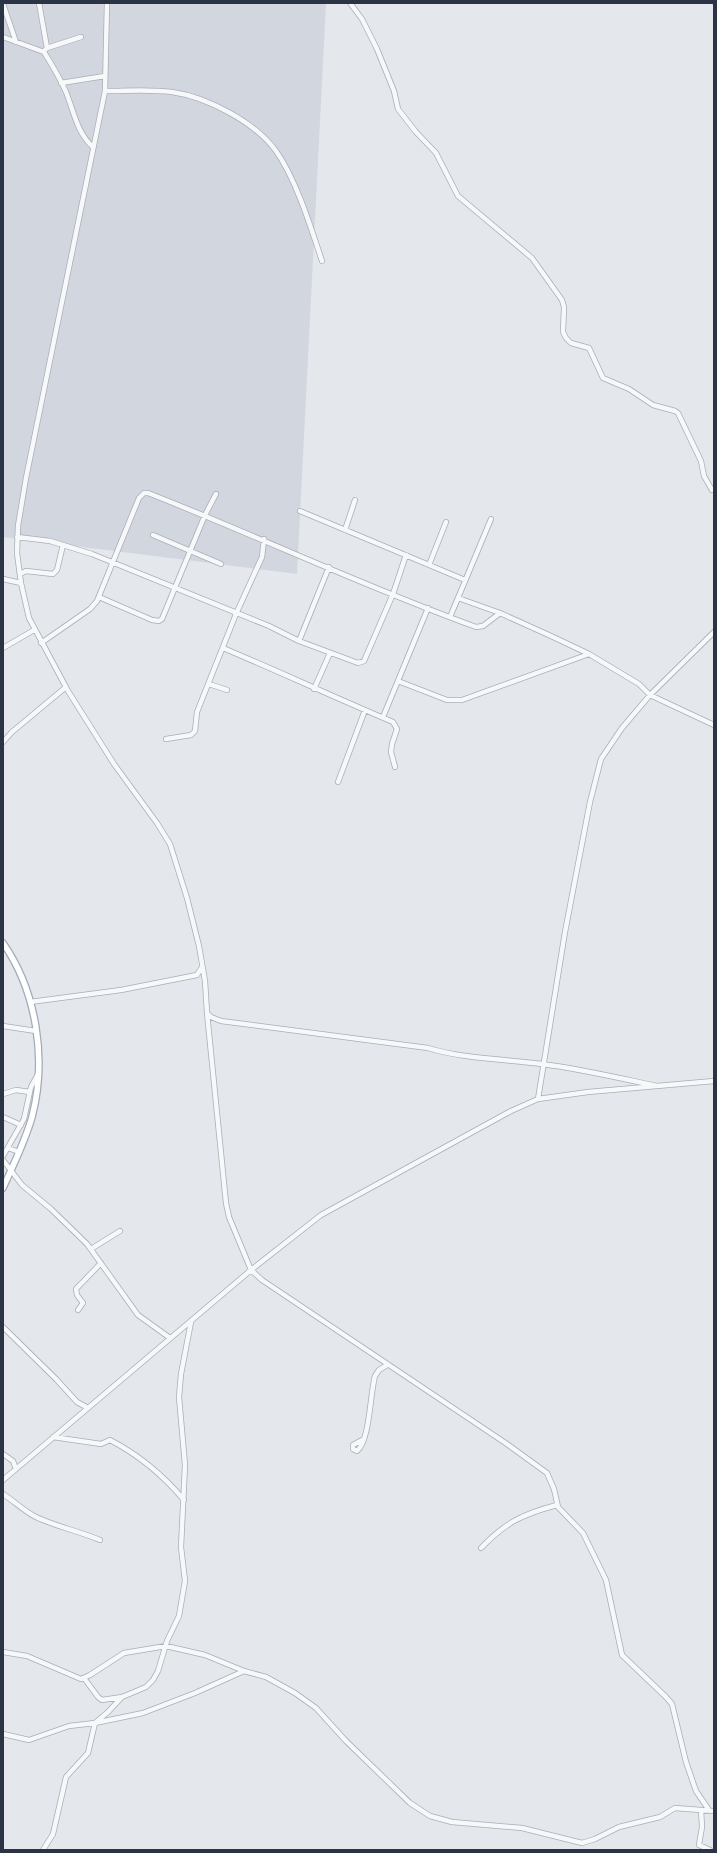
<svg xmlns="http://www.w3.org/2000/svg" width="717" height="1853" font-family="'Fira Sans Condensed',sans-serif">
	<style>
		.built { fill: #d2d6de }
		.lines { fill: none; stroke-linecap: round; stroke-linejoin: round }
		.stream { stroke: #9fb4cc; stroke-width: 1 }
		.minor-casing { stroke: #a9aeb7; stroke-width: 6 }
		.major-casing { stroke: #a3abb8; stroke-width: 8 }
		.minor { stroke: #f7f8fa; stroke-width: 4.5 }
		.major { stroke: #fff; stroke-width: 5.5 }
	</style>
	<rect width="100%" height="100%" fill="#e4e7ec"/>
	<path class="built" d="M 3,3 L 326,3 L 297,574 L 3,537 Z"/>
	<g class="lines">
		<path class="stream" d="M 712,3 L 714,6"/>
		<g class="minor-casing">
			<path id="minor" d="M 39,3 L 47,48
				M 107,3 L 105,91 L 26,478 L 18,526 L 17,553 L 21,583 L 29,618 L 68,691 L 114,764 L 157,823 L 170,844 L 187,898 L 199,946 L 205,981 L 207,1013 L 211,1017 L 221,1021 L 428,1048 C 464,1059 504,1059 542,1064 C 581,1069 619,1078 657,1086
				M 350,3 L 362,19 L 377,49 L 394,91 L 398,109 L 416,132 L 436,153 L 458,196 L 532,258 L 562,300 L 564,307 L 563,332 L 566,338 L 571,343 L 589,348 L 603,378 L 629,389 L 653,405 L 675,411 L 678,413 L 701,461 L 704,476 L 712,490
				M 3,4 L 16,42
				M 3,37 L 44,52 C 52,65 60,78 66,92 C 74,112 77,133 93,147
				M 45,50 L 47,48 L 81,37
				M 61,83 L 105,76
				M 105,91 C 127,91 149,89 172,92 C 207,97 255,122 276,151 C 296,179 311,228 322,261
				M 300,511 L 465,580
				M 345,530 L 355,500
				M 153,535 L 221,564
				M 17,537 L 50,541 L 92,554 L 269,626 L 299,641 L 358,663 L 364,661 L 393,594 L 406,555
				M 429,565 L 446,522
				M 20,574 L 26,571 L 53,574 L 57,570 L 63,545
				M 3,579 L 21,583
				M 99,597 L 152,620 L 159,621 L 162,619 L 205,515 L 216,494
				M 458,598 L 500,613 L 551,636 L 589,654 L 639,684 L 650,695 L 714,725
				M 450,617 L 491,519
				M 299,641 L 329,567
				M 41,643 L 90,609 L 97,601 L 139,498 L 144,493 L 148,493 C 258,536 365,587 476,627 L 483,626 L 500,613
				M 3,648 L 34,630
				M 223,648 C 280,672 336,698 393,722 L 397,729 L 392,744 L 391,752 L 395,767
				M 398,681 L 447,700 L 462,700 L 589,654
				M 209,684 L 227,690
				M 314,689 L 330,653
				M 383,717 L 428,608
				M 166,739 L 191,735 L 195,731 L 197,712 L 236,614 L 262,557 L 264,539
				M 3,742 L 12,732 L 66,687
				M 338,782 L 365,710
				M 30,1002 L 121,990 L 197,975 L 202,967
				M 207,1013 L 226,1203 L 229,1217 L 251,1270 L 262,1280 L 507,1444 L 547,1473 L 554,1489 L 558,1507 L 583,1533 L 606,1580 L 622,1655 L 666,1697 L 672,1704 L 686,1762 L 696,1791 L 709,1810
				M 3,1026 L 36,1031
				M 3,1094 L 16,1090 L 30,1092
				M 538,1099 L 565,932 L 590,802 L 601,759 L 622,728 L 650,695 L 714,632
				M 3,1117 L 21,1125
				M 8,1148 L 19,1152
				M 3,1156 L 24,1119 L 31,1087 L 38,1074
				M 3,1160 L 22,1185 L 51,1209 L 87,1244 L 138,1315 L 170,1338
				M 91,1249 L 120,1231
				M 78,1310 L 83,1303 L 77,1295 L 76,1289 L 101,1263
				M 3,1327 L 56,1379 L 77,1402 L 88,1408
				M 53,1437 L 101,1444 L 110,1440 C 139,1455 163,1475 184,1500
				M 364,1439 L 353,1445 L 353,1449 L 357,1451 C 370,1441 370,1393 375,1376 L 379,1370 L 387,1365
				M 3,1454 L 13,1461 L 16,1469
				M 3,1480 L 251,1270 L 321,1215 L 511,1111 L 538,1099 L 588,1092 L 714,1081
				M 3,1494 C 14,1501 24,1511 36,1517 C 57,1527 79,1531 100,1540
				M 481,1548 C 506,1522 523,1514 557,1505
				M 3,1652 L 27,1656 L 81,1679 L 90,1675 L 124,1653 L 166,1646 L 205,1655 L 244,1671 L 266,1677 L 295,1693 L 316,1708 L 346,1741 L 410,1803 L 430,1816 L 452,1822 L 522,1828 L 582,1843 L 595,1839 L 619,1827 L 660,1817 L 675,1808 L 714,1811
				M 84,1678 L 98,1697 L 102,1700 L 122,1697 L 146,1687 L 153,1680 L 158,1671 L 167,1641 L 179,1616 L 185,1581 L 181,1547 L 185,1465 L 179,1397 L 181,1374 L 191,1322
				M 3,1734 L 29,1740 L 69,1726 L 95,1723 L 143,1713 L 195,1693 L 244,1671
				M 701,1810 L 702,1827 L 699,1845 L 710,1850
				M 43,1850 L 53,1834 L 66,1777 L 88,1753 L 95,1723 L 108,1712 L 122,1697"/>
		</g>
		<g class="major-casing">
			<path id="major" d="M 3,943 C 37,992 47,1060 32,1117 C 25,1142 13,1165 3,1188"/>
		</g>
		<use href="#minor" class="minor"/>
		<use href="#major" class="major"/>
	</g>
	<rect width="717" height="1853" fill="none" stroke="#2b3445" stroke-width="8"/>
</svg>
